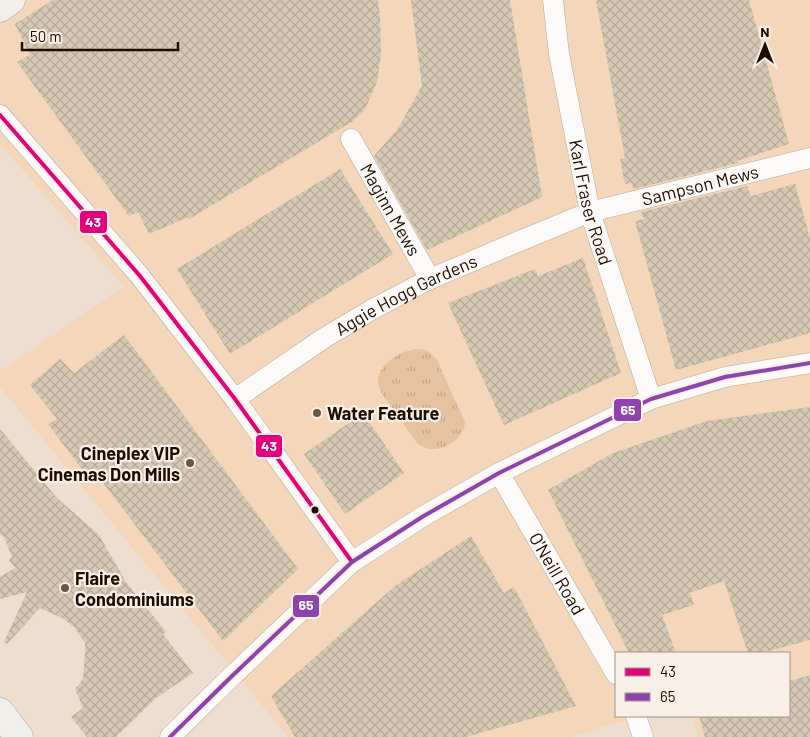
<svg xmlns="http://www.w3.org/2000/svg" width="810" height="737" font-family="Barlow,sans-serif">
	<style>
		.built { fill: #f4d6ba }
		.grass { fill: url(#grass-tufts) }
		.building { fill: url(#building-cross-hatch) }
		.lines { fill: none; stroke-linecap: round; stroke-linejoin: round }
		.street-casing { stroke: #b8a99b; stroke-width: 21 }
		.secondary-casing { stroke: #b8a99b; stroke-width: 29 }
		.street { stroke: #fcfaf8; stroke-width: 20 }
		.secondary { stroke: #f0efea; stroke-width: 28 }
		.bus-1-casing { stroke: #f8efe6; stroke-width: 8 }
		.bus-2-casing { stroke: #f8efe6; stroke-width: 8 }
		.bus-1 { stroke: #e5007d; stroke-width: 4 }
		.bus-2 { stroke: #8e44ad; stroke-width: 4 }
		.poi-dot { fill: #665749; stroke: #f8efe6; stroke-width: 2 }
		.bus-dot { fill: #1e0e00; stroke: #f8efe6; stroke-width: 2 }
		.labels { text-anchor: middle; dominant-baseline: central; stroke-width: 4.5; stroke-linejoin: round; paint-order: stroke }
		.street-label { font-size: 18px; fill: #1e0e00; stroke: #f8efe6 }
		.poi-label { font-size: 18px; font-weight: bold; fill: #1e0e00; stroke: #f8efe6; text-anchor: start }
		.line-badge { stroke: #f8efe6; stroke-width: 2 }
		.badge-label { font-size: 14px; text-anchor: middle; font-weight: bold; fill: #fff }
	</style>
	<defs>
		<pattern id="grass-tufts" width="24" height="20" patternUnits="userSpaceOnUse" patternTransform="scale(1.25)"><rect width="24" height="20" fill="#e5c2a1"/><path d="M3 7l-1-3M5 7V3M7 7l1-3M15 17l-1-3M17 17v-4M19 17l1-3" fill="none" stroke="#c4a689"/></pattern>
		<pattern id="building-cross-hatch" width="8" height="8" patternUnits="userSpaceOnUse" patternTransform="scale(1.25)"><rect width="8" height="8" fill="#d5c8b4"/><path d="M0 0l8 8M0 8l8-8" fill="none" stroke="#b6ab99"/></pattern>
	</defs>
	<rect width="100%" height="100%" fill="#edded0"/>
	<path class="built" d="M 11,0 L 810,0 L 810,737 L 698,737 L 693,716 L 789,716 L 789,653 L 616,653 L 616,716 L 644,716 L 605,726 L 569,737 L 288,737 L 0,387 L 0,371 L 124,287 L 0,144 L 0,8 Z"/>
	<path class="grass" d="M 415,349 L 426,350 L 436,358 L 465,422 C 464,443 433,458 417,443 L 382,394 C 368,370 395,353 415,349 Z"/>
	<path class="building" d="M 53,0 L 378,0 L 380,17 L 381,54 L 377,82 L 365,109 L 353,121 L 189,219 L 188,217 L 149,234 L 138,212 L 129,216 L 17,62 L 30,55 L 15,24 Z
		M 411,0 L 510,0 L 542,197 L 427,250 L 374,156 L 397,130 L 422,86 Z
		M 596,0 L 749,0 L 789,144 L 737,161 L 738,163 L 634,189 L 631,183 L 625,184 L 620,159 L 625,158 Z
		M 340,169 L 393,254 L 230,354 L 177,269 Z
		M 795,184 L 810,238 L 810,333 L 676,370 L 635,221 L 644,219 L 641,212 L 747,186 L 751,196 Z
		M 583,258 L 621,373 L 504,425 L 448,303 L 535,269 L 538,276 Z
		M 124,335 L 298,569 L 223,641 L 95,472 L 90,480 L 48,424 L 57,419 L 30,385 L 60,359 L 74,373 Z
		M 810,407 L 810,640 L 761,653 L 748,653 L 724,581 L 690,593 L 694,605 L 662,615 L 676,653 L 629,653 L 548,490 L 613,453 L 707,421 Z
		M 363,413 L 404,473 L 345,514 L 304,454 Z
		M 0,429 L 57,498 L 99,535 L 126,582 L 166,632 L 163,634 L 193,673 L 156,698 L 116,737 L 87,737 L 71,717 L 83,708 L 75,689 L 83,679 L 85,651 L 85,643 L 74,627 L 62,618 L 40,608 L 7,644 L 4,642 L 27,592 L 0,599 L 0,577 L 15,568 L 9,560 L 12,557 L 4,537 L 0,534 Z
		M 471,536 L 504,593 L 514,587 L 576,706 L 466,737 L 295,737 L 271,696 L 395,586 Z
		M 810,675 L 810,737 L 705,737 L 699,716 L 789,716 L 789,681 Z"/>
	<g class="lines">
		<g class="street-casing">
			<g id="street">
				<path id="s1" d="M 553,0 L 559,54 L 590,212 L 651,399"/>
				<path d="M 0,115 L 140,276 L 235,399 L 352,562"/>
				<path id="s2" d="M 351,139 L 430,279"/>
				<path id="s3" d="M 235,399 L 324,338 L 373,309 L 430,279 L 503,248 L 590,212 L 810,158"/>
				<path id="s4" d="M 499,473 L 616,674"/>
				<path d="M 636,716 L 643,737"/>
				<path d="M 170,737 L 232,676 L 352,562 L 422,517 L 499,473 L 651,399 L 725,377 L 810,363"/>
			</g>
		</g>
		<g class="secondary-casing">
			<path id="secondary" d="M 0,8 L 11,0
				M 0,712 L 19,737"/>
		</g>
		<use href="#street" class="street"/>
		<use href="#secondary" class="secondary"/>
		<g class="bus-1-casing">
			<path id="bus-1" d="M 0,115 L 140,276 L 235,399 L 352,562"/>
		</g>
		<g class="bus-2-casing">
			<path id="bus-2" d="M 170,737 L 232,676 L 352,562 L 422,517 L 499,473 L 651,399 L 725,377 L 810,363"/>
		</g>
		<use href="#bus-1" class="bus-1"/>
		<use href="#bus-2" class="bus-2"/>
	</g>
	<g class="poi-dot">
		<circle cx="317" cy="413" r="5"/>
		<circle cx="190" cy="463" r="5"/>
		<circle cx="65" cy="588" r="5"/>
	</g>
	<circle class="bus-dot" cx="315" cy="510" r="4.5"/>
	<g class="labels">
		<g class="street-label">
			<text stroke="none"><textPath href="#s3" startOffset="516">Sampson Mews</textPath></text>
			<text stroke="none"><textPath href="#s1" startOffset="206">Karl Fraser Road</textPath></text>
			<text stroke="none"><textPath href="#s2" startOffset="81">Maginn Mews</textPath></text>
			<text stroke="none"><textPath href="#s3" startOffset="201">Aggie Hogg Gardens</textPath></text>
			<text stroke="none"><textPath href="#s4" startOffset="116">O'Neill Road</textPath></text>
		</g>
		<g class="poi-label">
			<text x="327" y="413">Water Feature</text>
			<text x="180" y="453" text-anchor="end">Cineplex VIP<tspan x="180" dy="21">Cinemas Don Mills</tspan></text>
			<text x="75" y="578">Flaire<tspan x="75" dy="21">Condominiums</tspan></text>
		</g>
	</g>
	<g class="line-badge">
		<rect x="79" y="210" width="29" height="24" rx="5" fill="#e5007d"/>
		<rect x="613" y="398" width="29" height="24" rx="5" fill="#8e44ad"/>
		<rect x="255" y="434" width="28" height="24" rx="5" fill="#e5007d"/>
		<rect x="292" y="594" width="28" height="24" rx="5" fill="#8e44ad"/>
	</g>
	<g class="badge-label">
		<text x="93" y="227">43</text>
		<text x="628" y="415">65</text>
		<text x="269" y="451">43</text>
		<text x="306" y="610">65</text>
	</g>
	<rect x="615" y="652" width="175" height="65" fill="#f8efe6" stroke="#a1958a"/>
	<rect x="625" y="668" width="25" height="8" fill="#e5007d" stroke="#a1958a"/>
	<text x="660" y="677" font-size="15" fill="#1e0e00">43</text>
	<rect x="625" y="693" width="25" height="8" fill="#8e44ad" stroke="#a1958a"/>
	<text x="660" y="702" font-size="15" fill="#1e0e00">65</text>
	<g transform="translate(765 45)" stroke="#f8efe6" stroke-width="4" paint-order="stroke">
	<path d="M0-4L9 19L0 12L-9 19Z" fill="#1e0e00"/>
	<text y="-8" font-size="14" font-weight="bold" text-anchor="middle" fill="#1e0e00">N</text>
	</g>
	<path d="M22 42v8h156v-8" fill="none" stroke="#1e0e00" stroke-width="2.5"/>
	<text x="30" y="42" font-size="15" fill="#1e0e00" stroke="#f8efe6" stroke-width="4" paint-order="stroke">50 m</text>
</svg>
